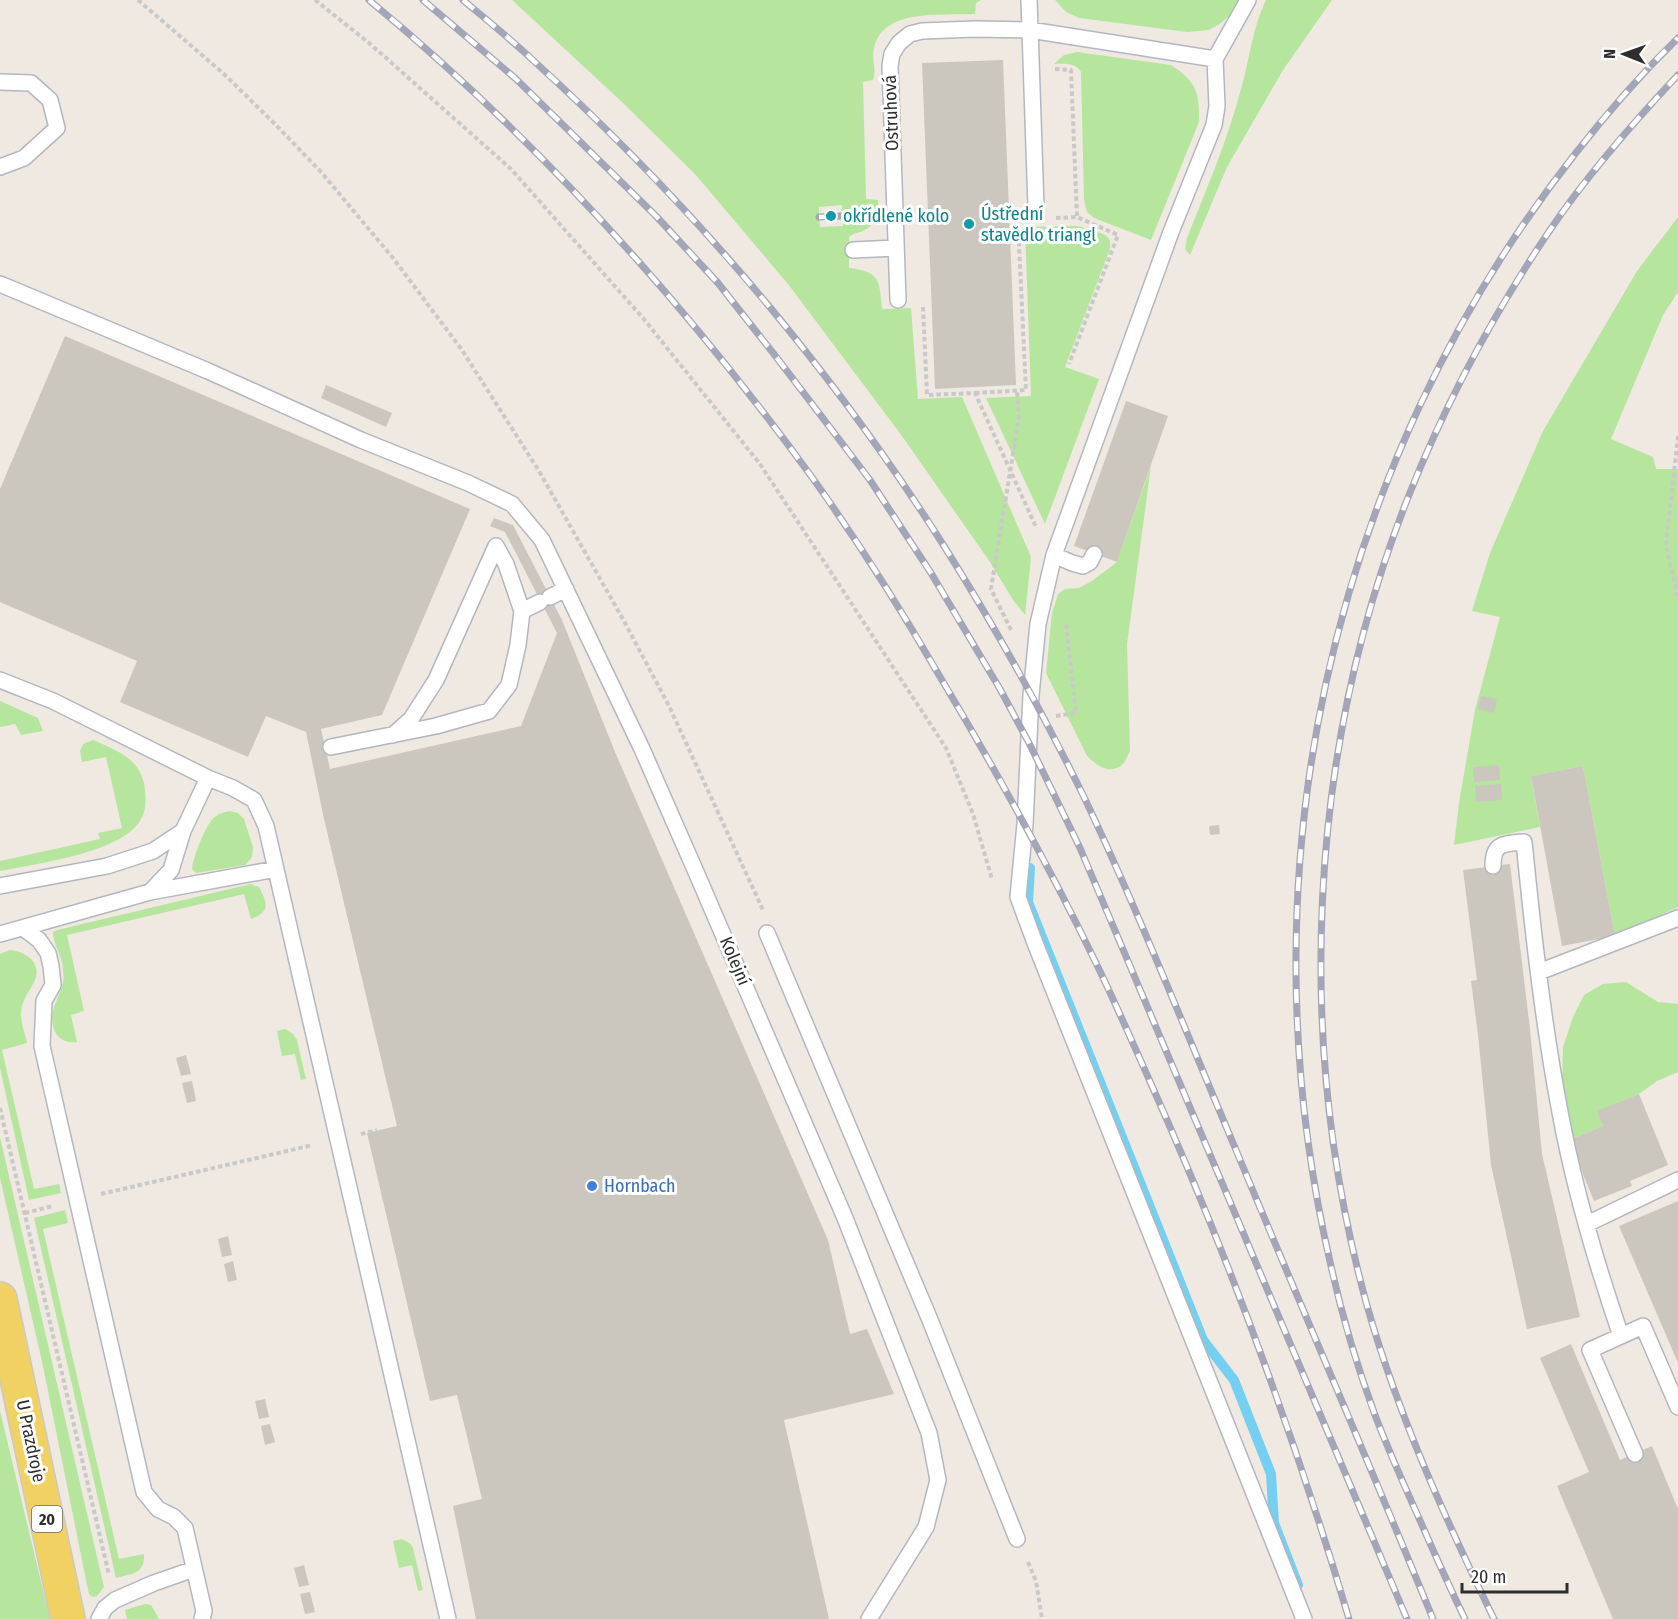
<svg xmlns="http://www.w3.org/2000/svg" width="1678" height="1619" font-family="'Fira Sans Condensed',sans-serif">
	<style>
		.green { fill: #b6e59e; fill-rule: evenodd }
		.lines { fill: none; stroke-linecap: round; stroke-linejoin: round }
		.stream { stroke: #75cff0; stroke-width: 10 }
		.building { fill: #cbc7bf }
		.service-casing { stroke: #b4b7c1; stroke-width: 18 }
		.primary-casing { stroke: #c9c9c9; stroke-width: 36 }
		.path { stroke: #c9c9c9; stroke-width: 4; stroke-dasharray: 4.5 3; stroke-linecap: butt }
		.service { stroke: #fff; stroke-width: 15 }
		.primary { stroke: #f2d163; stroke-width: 33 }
		.rail-casing { stroke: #a3a6b8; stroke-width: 7 }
		.rail { stroke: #fff; stroke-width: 4.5; stroke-dasharray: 14; stroke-linecap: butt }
		.culture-dot { fill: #0f9aa8; stroke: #fff; stroke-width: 2 }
		.shop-dot { fill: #3f7fe0; stroke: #fff; stroke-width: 2 }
		.labels { text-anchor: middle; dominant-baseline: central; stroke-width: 6; stroke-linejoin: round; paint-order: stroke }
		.shield { fill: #fff; stroke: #6d6d6d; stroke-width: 1.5 }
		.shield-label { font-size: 16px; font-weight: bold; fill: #2e2e2e }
		.street-label { font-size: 18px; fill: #2e2e2e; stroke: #fff }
		.culture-label { font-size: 18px; fill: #0d838f; stroke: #fff; text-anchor: start }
		.shop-label { font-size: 18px; fill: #366cbe; stroke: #fff; text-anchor: start }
	</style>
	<rect width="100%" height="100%" fill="#efe9e1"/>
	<path class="green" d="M 512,0 L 981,0 L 976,3 L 975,14 C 944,16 883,7 874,48 C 871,59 877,70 873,80 L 863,82 L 866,199 L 878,200 C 879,212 876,225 863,231 C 858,233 854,233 849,237 L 849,268 C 881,272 879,280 882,309 L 911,308 L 918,399 L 962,397 L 1031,557 L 1025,615 L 1013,600 L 990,562 L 902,436 L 788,284 L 695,174 L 622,102 ZM 842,205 L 843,226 L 820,227 L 819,207 Z
		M 1055,0 L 1238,0 L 1231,14 L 1221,23 L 1209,30 L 1187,32 L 1079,18 L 1066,12 Z
		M 1266,0 L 1332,0 L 1283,70 L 1227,167 L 1190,255 L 1185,249 L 1187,238 C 1207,188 1227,142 1241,89 C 1250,58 1252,29 1266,0 Z
		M 1077,52 L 1171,65 C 1196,81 1200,93 1199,122 L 1151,240 L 1094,218 L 1087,212 L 1084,200 L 1081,72 C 1075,62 1064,64 1054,64 L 1064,55 Z
		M 1678,217 L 1678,292 L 1663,315 L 1611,439 L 1653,457 L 1656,469 L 1678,469 L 1678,907 L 1615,936 L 1583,766 L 1531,776 L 1540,827 L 1454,845 L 1459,803 L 1475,710 L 1500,617 L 1472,611 L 1490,553 L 1543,431 L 1637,271 Z
		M 1077,226 C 1084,228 1105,232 1109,239 C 1111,242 1110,245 1110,249 L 1065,367 L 1099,379 L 1045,524 L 986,398 L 1031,396 L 1025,227 Z
		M 1151,466 L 1127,644 L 1130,751 C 1128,754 1126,761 1123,764 C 1110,776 1096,765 1087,756 L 1046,673 L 1052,613 L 1058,594 L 1065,589 L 1079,588 L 1092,581 L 1117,562 Z
		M 0,701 L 38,718 L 43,731 L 21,735 L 15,724 L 0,727 Z
		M 93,740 C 118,751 142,759 145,790 C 146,802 146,811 140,821 C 120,853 35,864 0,871 L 0,861 L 100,839 L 98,833 L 122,828 L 106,757 L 82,762 L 80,751 L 83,744 Z
		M 230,811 L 238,813 L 244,819 L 253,847 L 252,857 L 245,865 L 196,873 L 192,869 C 193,858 206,822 216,816 C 220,813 225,812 230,811 Z
		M 251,884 L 259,887 C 268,904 270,912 251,919 L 244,894 L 67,935 L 84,1011 L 71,1015 L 77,1042 C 61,1044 52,1034 52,1017 C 53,1005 61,994 63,982 C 64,978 63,972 63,968 C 62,955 53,945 53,932 L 57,930 Z
		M 10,950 C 23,951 40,960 36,977 C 33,988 23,996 21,1011 C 20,1021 25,1033 27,1043 L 2,1050 L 34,1189 L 59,1184 L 61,1193 L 29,1200 L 0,1068 L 0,954 Z
		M 1626,982 L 1658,1002 L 1678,1004 L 1678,1072 L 1657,1081 L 1639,1094 L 1598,1111 L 1603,1126 L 1569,1140 L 1562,1088 L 1563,1047 L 1573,1017 L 1584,995 L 1603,984 Z
		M 285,1029 L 293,1034 L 297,1040 L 306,1079 L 301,1080 L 295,1054 L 282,1056 L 277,1031 Z
		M 0,1137 L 104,1587 L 97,1596 L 93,1597 L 89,1594 L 87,1585 L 43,1366 L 0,1178 Z
		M 65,1210 L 68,1223 L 43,1229 L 119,1559 L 144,1554 C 145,1575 132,1573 116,1578 L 34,1218 Z
		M 0,1411 L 50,1619 L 0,1619 Z
		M 402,1539 L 411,1544 L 413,1548 L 423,1590 L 418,1591 L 412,1565 L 399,1568 L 393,1541 Z
		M 145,1604 L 151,1605 L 159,1619 L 127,1619 L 125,1610 Z"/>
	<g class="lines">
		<path class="stream" d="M 1030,868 L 1028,902 L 1203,1340 L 1234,1380 L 1271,1474 L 1274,1523 L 1298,1585"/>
	</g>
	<path class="building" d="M 1003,60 L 1016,385 L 935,389 L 922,63 Z
		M 65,336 L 470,509 L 382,715 L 321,729 L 330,769 L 521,726 L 557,633 L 505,532 L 490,526 L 494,518 L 513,525 L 562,620 L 615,752 L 828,1240 L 850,1334 L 867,1329 L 894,1394 L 784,1420 L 829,1619 L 476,1619 L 453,1506 L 482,1499 L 457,1395 L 430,1401 L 367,1133 L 397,1126 L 324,819 L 306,732 L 266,716 L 248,757 L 120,702 L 137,661 L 0,602 L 0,489 Z
		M 326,385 L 392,413 L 386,427 L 321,398 Z
		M 1126,401 L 1168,416 L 1117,562 L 1074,546 Z
		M 1481,696 L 1497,699 L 1494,713 L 1478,709 Z
		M 1499,765 L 1500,780 L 1474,782 L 1473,767 Z
		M 1583,766 L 1615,936 L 1562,946 L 1531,776 Z
		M 1501,784 L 1502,800 L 1476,802 L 1475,786 Z
		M 1219,825 L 1220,834 L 1210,835 L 1209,826 Z
		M 1510,864 L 1530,1029 L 1542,1154 L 1580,1317 L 1527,1329 L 1491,1165 L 1478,1035 L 1471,981 L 1477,980 L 1463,870 Z
		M 186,1055 L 191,1074 L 181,1076 L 176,1058 Z
		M 192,1081 L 196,1101 L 187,1103 L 182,1083 Z
		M 1639,1094 L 1668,1165 L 1630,1181 L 1632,1186 L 1594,1201 L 1569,1140 L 1603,1126 L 1597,1111 Z
		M 1678,1201 L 1678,1363 L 1619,1226 Z
		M 228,1236 L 232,1255 L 222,1257 L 218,1239 Z
		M 233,1261 L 237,1280 L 228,1282 L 224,1264 Z
		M 1571,1344 L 1620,1460 L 1652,1446 L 1678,1509 L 1678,1619 L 1613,1619 L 1557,1486 L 1589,1472 L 1540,1358 Z
		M 265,1399 L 269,1417 L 259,1419 L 255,1401 Z
		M 270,1424 L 275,1442 L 265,1445 L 261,1426 Z
		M 304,1565 L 309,1585 L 299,1587 L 294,1568 Z
		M 310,1592 L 315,1612 L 305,1614 L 300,1594 Z"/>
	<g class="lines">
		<g class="service-casing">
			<path id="service" d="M 1029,0 L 1036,207
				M 1248,0 L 1215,59 L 1217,106 L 1214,125 L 1171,232 L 1054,555 L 1038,624 L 1031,695 L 1025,824 L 1018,897 L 1035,943 L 1304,1619
				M 0,82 L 31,83 L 50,100 L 57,128 L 24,158 L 0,167
				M 853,250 L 896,248
				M 0,284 L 208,371 L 361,440 L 468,483 L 512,504 L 542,540 L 642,749 L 696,872 L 845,1218 L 929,1433 L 938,1480 L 926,1527 L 869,1619
				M 898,300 L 890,66 L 892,54 L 899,43 L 910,34 L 922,31 L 975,29 L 1030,30 L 1215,59
				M 1054,555 L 1072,563 L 1083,566 L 1090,562 L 1094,554
				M 550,597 L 566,589
				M 522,611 L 540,602
				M 0,680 L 53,701 L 208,778
				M 331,747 L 436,726 L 489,711 L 509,685 L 518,645 L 522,611 L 506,564 L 496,546 L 436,680 L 411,719 L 393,735
				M 1493,866 C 1493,842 1504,844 1524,842 C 1533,932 1543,1023 1560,1112 C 1574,1188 1596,1263 1621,1336 L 1590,1350 L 1635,1454
				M 0,886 L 107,866 L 153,851 L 183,831
				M 150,892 L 171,870 L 183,831 L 208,778 L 233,788 L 254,800 L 266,826 L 448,1619
				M 23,928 L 39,940 L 48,953 L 51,966 L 53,985 L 44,1001 L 42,1046 L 144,1492 L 158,1509 L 174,1517 L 185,1528 L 204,1611 L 202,1619
				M 767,933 L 930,1320 L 1017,1539
				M 0,934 L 150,892 L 276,869
				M 1539,972 L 1678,918
				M 1587,1224 L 1678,1180
				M 1621,1336 L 1643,1326 L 1678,1407
				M 99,1619 L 105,1608 L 115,1600 L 154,1583 L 194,1569"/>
		</g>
		<g class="primary-casing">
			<path id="primary" d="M 0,1299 L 68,1619"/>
		</g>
		<path class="path" d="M 138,0 L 224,74 L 274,123 L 322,173 L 393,258 L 462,350 L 539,471 L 624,621 L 669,706 L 763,910
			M 315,0 L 368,42 L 511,169 L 643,318 L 760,464 L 946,748 L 973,814 L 992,879
			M 1055,69 L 1071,70 L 1077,217
			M 1056,218 L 1077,217 L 1118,235 L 1069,364
			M 923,307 L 927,395 L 975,393 L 1036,527
			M 975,393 L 1026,390 L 1018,225
			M 1678,436 L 1666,545 L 1678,599
			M 1011,630 L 991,589 L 1019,417 L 1017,391
			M 1056,716 L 1076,713 L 1066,624
			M 0,1108 L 109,1575
			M 361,1134 L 377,1130
			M 101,1194 L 313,1145
			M 25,1213 L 53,1206
			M 1028,1562 L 1036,1581 L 1042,1619"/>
		<use href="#service" class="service"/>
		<use href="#primary" class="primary"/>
		<g class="rail-casing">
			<path id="rail" d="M 369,0 C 537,139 686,304 814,480 C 859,543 900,608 939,675 C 995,769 1048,864 1096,963 C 1114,1000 1131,1039 1148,1077 C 1227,1253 1294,1434 1349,1619
				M 423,0 L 515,78 L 656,216 L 718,283 L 777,358 L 870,480 L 931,573 L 1000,689 L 1029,743 L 1080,848 L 1407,1619
				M 463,0 C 488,21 513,41 536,63 C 692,205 831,368 944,546 C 995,627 1042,711 1084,797 C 1139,913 1186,1032 1236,1150 C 1301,1307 1369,1462 1433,1619
				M 819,217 L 842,216
				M 1465,1619 C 1450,1588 1436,1557 1422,1525 C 1406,1489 1389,1452 1375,1415 C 1357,1366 1342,1316 1331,1266 C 1240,877 1328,468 1575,154 C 1607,113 1641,74 1678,38
				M 1494,1619 C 1445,1518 1399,1417 1368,1309 C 1294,1045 1307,751 1409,495 C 1446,402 1494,313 1550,230 C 1588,174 1633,123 1678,75"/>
		</g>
		<use href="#rail" class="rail"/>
	</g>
	<g class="culture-dot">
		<circle cx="831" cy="216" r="6"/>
		<circle cx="969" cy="224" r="6"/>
	</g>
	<circle class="shop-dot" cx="592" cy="1186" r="6"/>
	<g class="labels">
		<rect class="shield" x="32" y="1506" width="30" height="26" rx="4.5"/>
		<g class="shield-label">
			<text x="47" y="1519">20</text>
		</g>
		<g class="street-label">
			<text transform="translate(891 113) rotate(-92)">Ostruhová</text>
			<text transform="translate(735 961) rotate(67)">Kolejní</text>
			<text transform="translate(31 1441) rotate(78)">U Prazdroje</text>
		</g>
		<g class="culture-label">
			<text x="981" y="214">Ústřední<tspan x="981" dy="21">stavědlo triangl</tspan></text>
			<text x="843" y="216">okřídlené kolo</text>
		</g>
		<g class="shop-label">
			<text x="604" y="1186">Hornbach</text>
		</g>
	</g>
	<g transform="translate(1624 54) rotate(271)" stroke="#ffffff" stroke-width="4.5" paint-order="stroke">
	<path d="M0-4.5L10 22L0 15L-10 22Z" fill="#2e2e2e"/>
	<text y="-9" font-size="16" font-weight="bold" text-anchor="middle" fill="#2e2e2e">N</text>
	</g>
	<path d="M1462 1583v9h105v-9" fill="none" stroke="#2e2e2e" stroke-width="3"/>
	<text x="1471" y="1583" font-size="18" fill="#2e2e2e" stroke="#ffffff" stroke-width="4.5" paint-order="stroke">20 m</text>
</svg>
